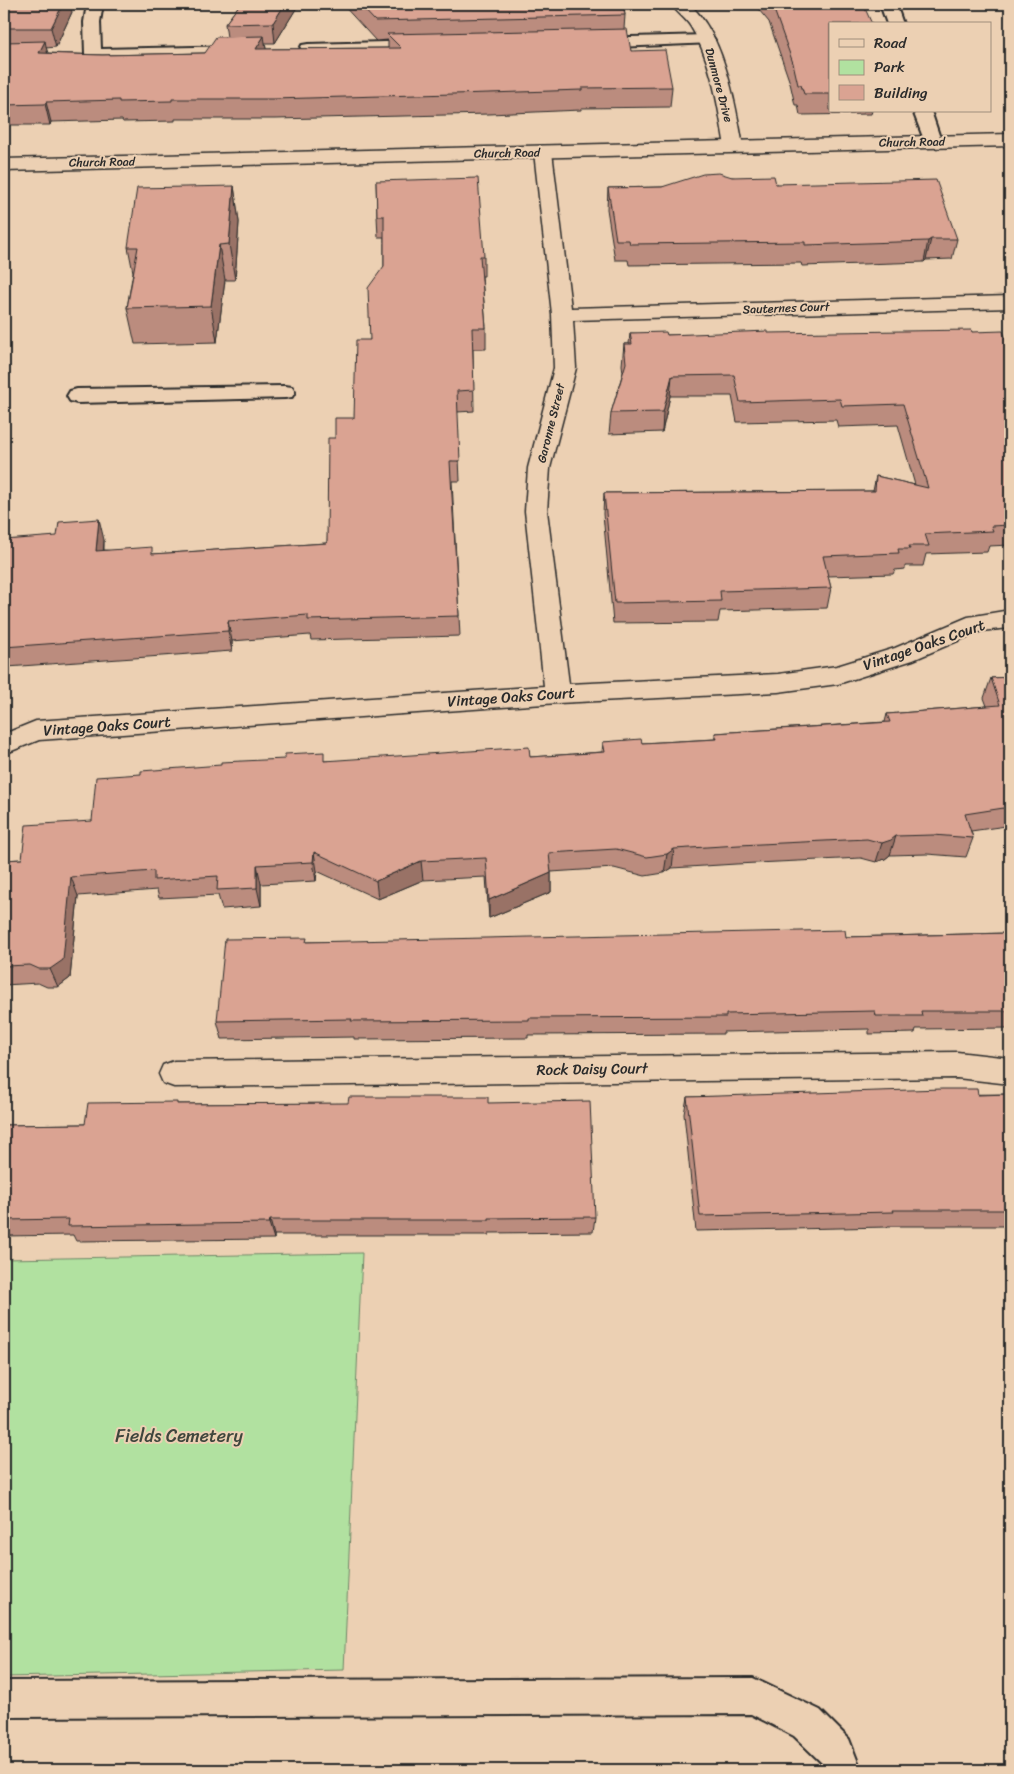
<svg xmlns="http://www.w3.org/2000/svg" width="1014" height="1774" font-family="Sriracha,sans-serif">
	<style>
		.green { fill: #b1e1a0; stroke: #6e8666 }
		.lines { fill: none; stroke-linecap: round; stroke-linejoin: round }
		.lane-casing { stroke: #2b2b2b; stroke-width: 4 }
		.street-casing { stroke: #2b2b2b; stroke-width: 3 }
		.secondary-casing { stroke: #2b2b2b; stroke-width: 3 }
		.lane { fill: #ecd0b3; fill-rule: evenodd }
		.street { fill: #ecd0b3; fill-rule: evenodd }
		.secondary { fill: #ecd0b3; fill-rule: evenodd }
		.wall { fill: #bb8c7e; stroke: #2b2b2b }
		.shaded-wall { fill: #997266; stroke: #2b2b2b }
		.building { fill: #daa392; stroke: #2b2b2b }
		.labels { text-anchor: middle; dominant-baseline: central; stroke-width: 4; stroke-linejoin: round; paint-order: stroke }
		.far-street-label { font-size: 12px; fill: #2b2b2b; stroke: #ecd0b3 }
		.street-label { font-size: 15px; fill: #2b2b2b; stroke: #ecd0b3 }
		.near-park-label { font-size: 18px; fill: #3f463d; stroke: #ecd0b3 }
	</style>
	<rect width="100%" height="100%" fill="#ecd0b3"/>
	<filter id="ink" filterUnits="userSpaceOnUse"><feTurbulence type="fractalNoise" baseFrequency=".02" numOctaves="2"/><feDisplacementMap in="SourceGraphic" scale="10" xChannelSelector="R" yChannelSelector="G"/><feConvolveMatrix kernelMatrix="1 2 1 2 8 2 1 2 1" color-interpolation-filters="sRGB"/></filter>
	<g filter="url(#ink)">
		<path class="green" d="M 362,1253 L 344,1670 L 4,1677 L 4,1259 Z"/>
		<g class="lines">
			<g class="lane-casing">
				<path id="lane" d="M 87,4 L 103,4 L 100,22 L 101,49 L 241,46 L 247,47 L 249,51 L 247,55 L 241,56 L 93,59 L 87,58 L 85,54 L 84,22 Z
					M 880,4 L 896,4 L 903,24 L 887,24 Z
					M 707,35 L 713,37 L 715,40 L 713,43 L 593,48 L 587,46 L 585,43 L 587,40 L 593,38 Z
					M 424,41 L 430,43 L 432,46 L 430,49 L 308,54 L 302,53 L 300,49 L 302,45 L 308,44 Z
					M 913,111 L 931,111 L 941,141 L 938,145 L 932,146 L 926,145 Z
					M 285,386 L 292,387 L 295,392 L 292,397 L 285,398 L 77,403 L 70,401 L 67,396 L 70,391 L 77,389 Z
					M 753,1678 L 820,1710 L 849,1739 L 861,1770 L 825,1770 L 823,1764 L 794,1736 L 751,1714 L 4,1717 L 4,1681 Z"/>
			</g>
			<g class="street-casing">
				<path id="street" d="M 671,4 L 689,4 C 724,34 735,102 743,146 L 741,150 L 734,152 L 727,150 L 725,146 C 718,107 712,61 691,27 C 686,18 676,12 671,4 Z
					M 543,146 L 550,148 L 552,152 L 571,308 L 1010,296 L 1010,308 L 573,320 L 576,368 L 550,468 L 547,511 L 569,684 L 778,674 L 837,666 L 895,648 L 968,617 L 1010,610 L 1010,628 L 981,631 L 913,660 L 838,684 L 778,692 L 558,703 L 39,740 L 4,754 L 4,734 L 36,721 L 544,686 L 525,511 L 528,468 L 554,368 L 552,314 L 534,152 L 536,148 Z
					M 957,1052 L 1010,1058 L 1010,1084 L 957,1078 L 174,1087 L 163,1083 L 159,1074 L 163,1065 L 174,1061 Z"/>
			</g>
			<g class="secondary-casing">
				<path id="secondary" d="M 1010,134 L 1010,146 L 4,171 L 4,159 Z"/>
			</g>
			<use href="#lane" class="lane"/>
			<use href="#street" class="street"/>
			<use href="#secondary" class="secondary"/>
		</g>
		<path class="wall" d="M 4,4 L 72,12 L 56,47 L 46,48 L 48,53 L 102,55 L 205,53 L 227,37 L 225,24 L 240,4 L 299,4 L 275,43 L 265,43 L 266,49 L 388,48 L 388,40 L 376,41 L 342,4 L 623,4 L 625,15 L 624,29 L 631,51 L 672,87 L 670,107 L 581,108 L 581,110 L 489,114 L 275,119 L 175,119 L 175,121 L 123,122 L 122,120 L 51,122 L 50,125 L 4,125 Z
			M 754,4 L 863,4 L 830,24 L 830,111 L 872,111 L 871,114 L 800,115 L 798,105 L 795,105 L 790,83 L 769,22 Z
			M 732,177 L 776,184 L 957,239 L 952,259 L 926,260 L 924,262 L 802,266 L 801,263 L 629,265 L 628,260 L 615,260 L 607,209 L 608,188 L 662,187 Z
			M 376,181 L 484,256 L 484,276 L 482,276 L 486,328 L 486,349 L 473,349 L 474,411 L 457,412 L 460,481 L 452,481 L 460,636 L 311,640 L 310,635 L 232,641 L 232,651 L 7,667 L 6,663 L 4,664 L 4,540 L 104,540 L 104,550 L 154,554 L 327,543 L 335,438 L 354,418 L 370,340 L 384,266 L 384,237 L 378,237 L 377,216 Z
			M 234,186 L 239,222 L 235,280 L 225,280 L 217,342 L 135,344 L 127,308 L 133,272 L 128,247 Z
			M 972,332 L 1010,348 L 1010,545 L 989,546 L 987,552 L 926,554 L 923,566 L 905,566 L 905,569 L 895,570 L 893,574 L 828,576 L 831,588 L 827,608 L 720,611 L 718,622 L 613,623 L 603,514 L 604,493 L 873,491 L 876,476 L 915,485 L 898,425 L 838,427 L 836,420 L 737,422 L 732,396 L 670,396 L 662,432 L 609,434 L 611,413 L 623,372 L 622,365 L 624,344 L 629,344 L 630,333 L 667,335 Z
			M 1010,677 L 1010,823 L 1006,826 L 971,831 L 973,838 L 966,857 L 927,854 L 890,855 L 885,859 L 876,862 L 861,858 L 736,864 L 672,868 L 664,873 L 645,876 L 614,868 L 551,872 L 551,892 L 489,918 L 486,877 L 423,880 L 378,899 L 317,871 L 316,881 L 261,884 L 261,906 L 222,909 L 218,895 L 159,898 L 157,890 L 78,896 L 70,978 L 58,987 L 47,987 L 38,983 L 4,985 L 4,860 L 22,859 L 92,821 L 141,774 L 325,761 L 530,757 L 602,752 L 603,742 L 642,743 L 715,739 L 715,733 L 885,722 L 887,714 L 987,706 L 984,698 L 991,678 Z
			M 1010,925 L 1010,1028 L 916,1029 L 915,1033 L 869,1034 L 869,1029 L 723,1032 L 723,1034 L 528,1035 L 528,1038 L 354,1039 L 354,1037 L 222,1039 L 217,1021 L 307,942 L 846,937 L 1006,933 Z
			M 1010,1094 L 1010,1228 L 1008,1228 L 1008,1226 L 888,1226 L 887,1227 L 696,1231 L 684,1114 L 687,1097 Z
			M 488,1103 L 595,1217 L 593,1232 L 489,1233 L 489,1235 L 274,1235 L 274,1239 L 76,1241 L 73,1235 L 4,1236 L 4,1125 L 85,1124 L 178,1104 Z"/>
		<path class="shaded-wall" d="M 63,4 L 70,4 L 72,12 L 56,47 L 51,28 Z
			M 285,4 L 299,4 L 275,43 L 273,23 Z
			M 264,36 L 267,56 L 256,49 Z
			M 45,41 L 49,61 L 39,53 Z
			M 46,102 L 51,122 L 50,125 L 45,104 Z
			M 234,186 L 239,222 L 235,280 L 229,244 Z
			M 931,239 L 926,260 L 924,262 L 928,241 Z
			M 219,245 L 225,280 L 217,342 L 211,306 Z
			M 672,376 L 670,396 L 662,432 L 663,412 Z
			M 99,519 L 104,540 L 102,571 L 96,551 Z
			M 228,621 L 232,641 L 232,651 L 228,631 Z
			M 1010,814 L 1010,823 L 1006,826 Z
			M 896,836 L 890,855 L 885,859 L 876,862 L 882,843 Z
			M 674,849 L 672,868 L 664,873 L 667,854 Z
			M 314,852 L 317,871 L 316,881 L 313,862 Z
			M 421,861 L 423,880 L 378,899 L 376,881 Z
			M 257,865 L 261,884 L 261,906 L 257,888 Z
			M 551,873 L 551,892 L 489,918 L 489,900 Z
			M 71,877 L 78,896 L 70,978 L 58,987 L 50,969 Z
			M 270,1220 L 274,1235 L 274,1239 L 269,1223 Z"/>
		<path class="building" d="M 4,4 L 63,4 L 51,28 L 4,28 Z
			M 240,4 L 285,4 L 273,23 L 225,24 Z
			M 359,4 L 623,4 L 625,15 L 375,21 Z
			M 772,4 L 863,4 L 872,24 L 830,24 L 830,94 L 804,94 L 801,85 L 798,85 L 793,63 Z
			M 627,29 L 631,51 L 665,50 L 672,87 L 582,88 L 582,90 L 489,93 L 273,99 L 172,99 L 172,101 L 119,102 L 119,100 L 46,102 L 45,104 L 4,105 L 4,42 L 45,41 L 39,53 L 102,55 L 205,53 L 216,37 L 264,36 L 256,49 L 401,48 L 387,34 Z
			M 719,173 L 732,177 L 774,176 L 776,184 L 936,180 L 957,239 L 931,239 L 928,241 L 805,245 L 805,242 L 630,244 L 629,240 L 616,240 L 608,188 L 662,187 L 703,174 Z
			M 478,178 L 484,256 L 480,256 L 486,328 L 472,328 L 474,390 L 457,391 L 460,461 L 450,461 L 459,616 L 308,620 L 308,615 L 228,621 L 228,631 L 4,647 L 4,540 L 57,536 L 59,522 L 99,519 L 96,551 L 152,547 L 152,554 L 327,543 L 328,438 L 335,438 L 335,418 L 354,418 L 356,340 L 370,340 L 368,288 L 384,266 L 384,216 L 377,216 L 376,181 Z
			M 234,186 L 229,244 L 219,245 L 211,306 L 127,308 L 138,247 L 128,247 L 137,188 Z
			M 971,330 L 972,332 L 1003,331 L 1009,348 L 1010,348 L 1010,525 L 991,526 L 993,531 L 925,534 L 929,546 L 909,546 L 910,549 L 898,549 L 899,553 L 823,556 L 831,588 L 720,591 L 721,601 L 615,603 L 604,493 L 875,491 L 876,476 L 928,488 L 903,404 L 842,406 L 840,399 L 740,402 L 734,375 L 672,376 L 663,412 L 611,413 L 626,363 L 624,344 L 632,344 L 630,333 L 666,332 L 667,335 L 768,331 L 768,333 Z
			M 1010,677 L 1010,807 L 965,814 L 973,838 L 933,835 L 896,836 L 891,840 L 882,843 L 867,839 L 739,845 L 674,849 L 667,854 L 647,857 L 616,849 L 549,853 L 551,873 L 489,900 L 486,858 L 421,861 L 376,881 L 314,852 L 313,862 L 257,865 L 257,888 L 217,890 L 218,876 L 154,880 L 154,871 L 71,877 L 63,960 L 50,969 L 39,969 L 30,965 L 4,966 L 4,860 L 22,859 L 26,825 L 92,821 L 96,777 L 141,774 L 141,771 L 221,765 L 221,762 L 285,759 L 285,754 L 324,752 L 324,761 L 529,747 L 530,757 L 605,752 L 603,742 L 641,739 L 642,743 L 717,739 L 715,733 L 890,722 L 887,714 L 1000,705 L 991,678 Z
			M 845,930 L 846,937 L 1010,933 L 1010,1011 L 921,1011 L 922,1016 L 876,1016 L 875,1011 L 726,1014 L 726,1017 L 529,1018 L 529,1020 L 351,1021 L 352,1019 L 217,1021 L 225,939 L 307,938 L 306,942 Z
			M 942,1089 L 977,1089 L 978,1095 L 1010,1094 L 1010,1210 L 893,1210 L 894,1212 L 700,1216 L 687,1097 Z
			M 349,1097 L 488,1097 L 488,1103 L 590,1101 L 595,1217 L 489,1218 L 489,1220 L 270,1220 L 269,1223 L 68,1226 L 69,1219 L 4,1220 L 4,1125 L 85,1124 L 88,1103 L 177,1102 L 177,1104 L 348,1103 Z
			M 224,1768 L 224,1770 L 139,1770 L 139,1769 Z"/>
	</g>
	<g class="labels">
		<g class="far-street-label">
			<text transform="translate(719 85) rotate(75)">Dunmore Drive</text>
			<text transform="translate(912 142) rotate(-1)">Church Road</text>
			<text transform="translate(507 153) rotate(-1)">Church Road</text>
			<text transform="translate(102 162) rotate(-1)">Church Road</text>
			<text transform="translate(786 308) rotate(-2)">Sauternes Court</text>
			<text transform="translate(551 423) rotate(-76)">Garonne Street</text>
		</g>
		<g class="street-label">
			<text transform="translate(924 645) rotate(-19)">Vintage Oaks Court</text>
			<text transform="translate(511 697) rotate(-4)">Vintage Oaks Court</text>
			<text transform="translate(107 726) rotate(-4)">Vintage Oaks Court</text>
			<text transform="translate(592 1069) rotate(-1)">Rock Daisy Court</text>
		</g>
		<g class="near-park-label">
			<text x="179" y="1436">Fields Cemetery</text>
		</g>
	</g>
	<rect width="1014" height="1774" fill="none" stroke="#ecd0b3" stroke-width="20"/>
	<rect x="10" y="10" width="994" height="1754" fill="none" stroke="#2b2b2b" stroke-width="2" filter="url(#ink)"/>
	<rect x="829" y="22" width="162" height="90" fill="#ecd0b3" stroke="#9f8e7d"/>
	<rect x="839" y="39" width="25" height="8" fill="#ecd0b3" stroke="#9f8e7d"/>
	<text x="874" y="48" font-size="15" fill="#2b2b2b">Road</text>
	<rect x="839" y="60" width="25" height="15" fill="#b1e1a0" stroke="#9f8e7d"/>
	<text x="874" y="72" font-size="15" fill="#2b2b2b">Park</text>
	<rect x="839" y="85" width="25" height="15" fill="#daa392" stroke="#9f8e7d"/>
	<text x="874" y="98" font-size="15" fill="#2b2b2b">Building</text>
</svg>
